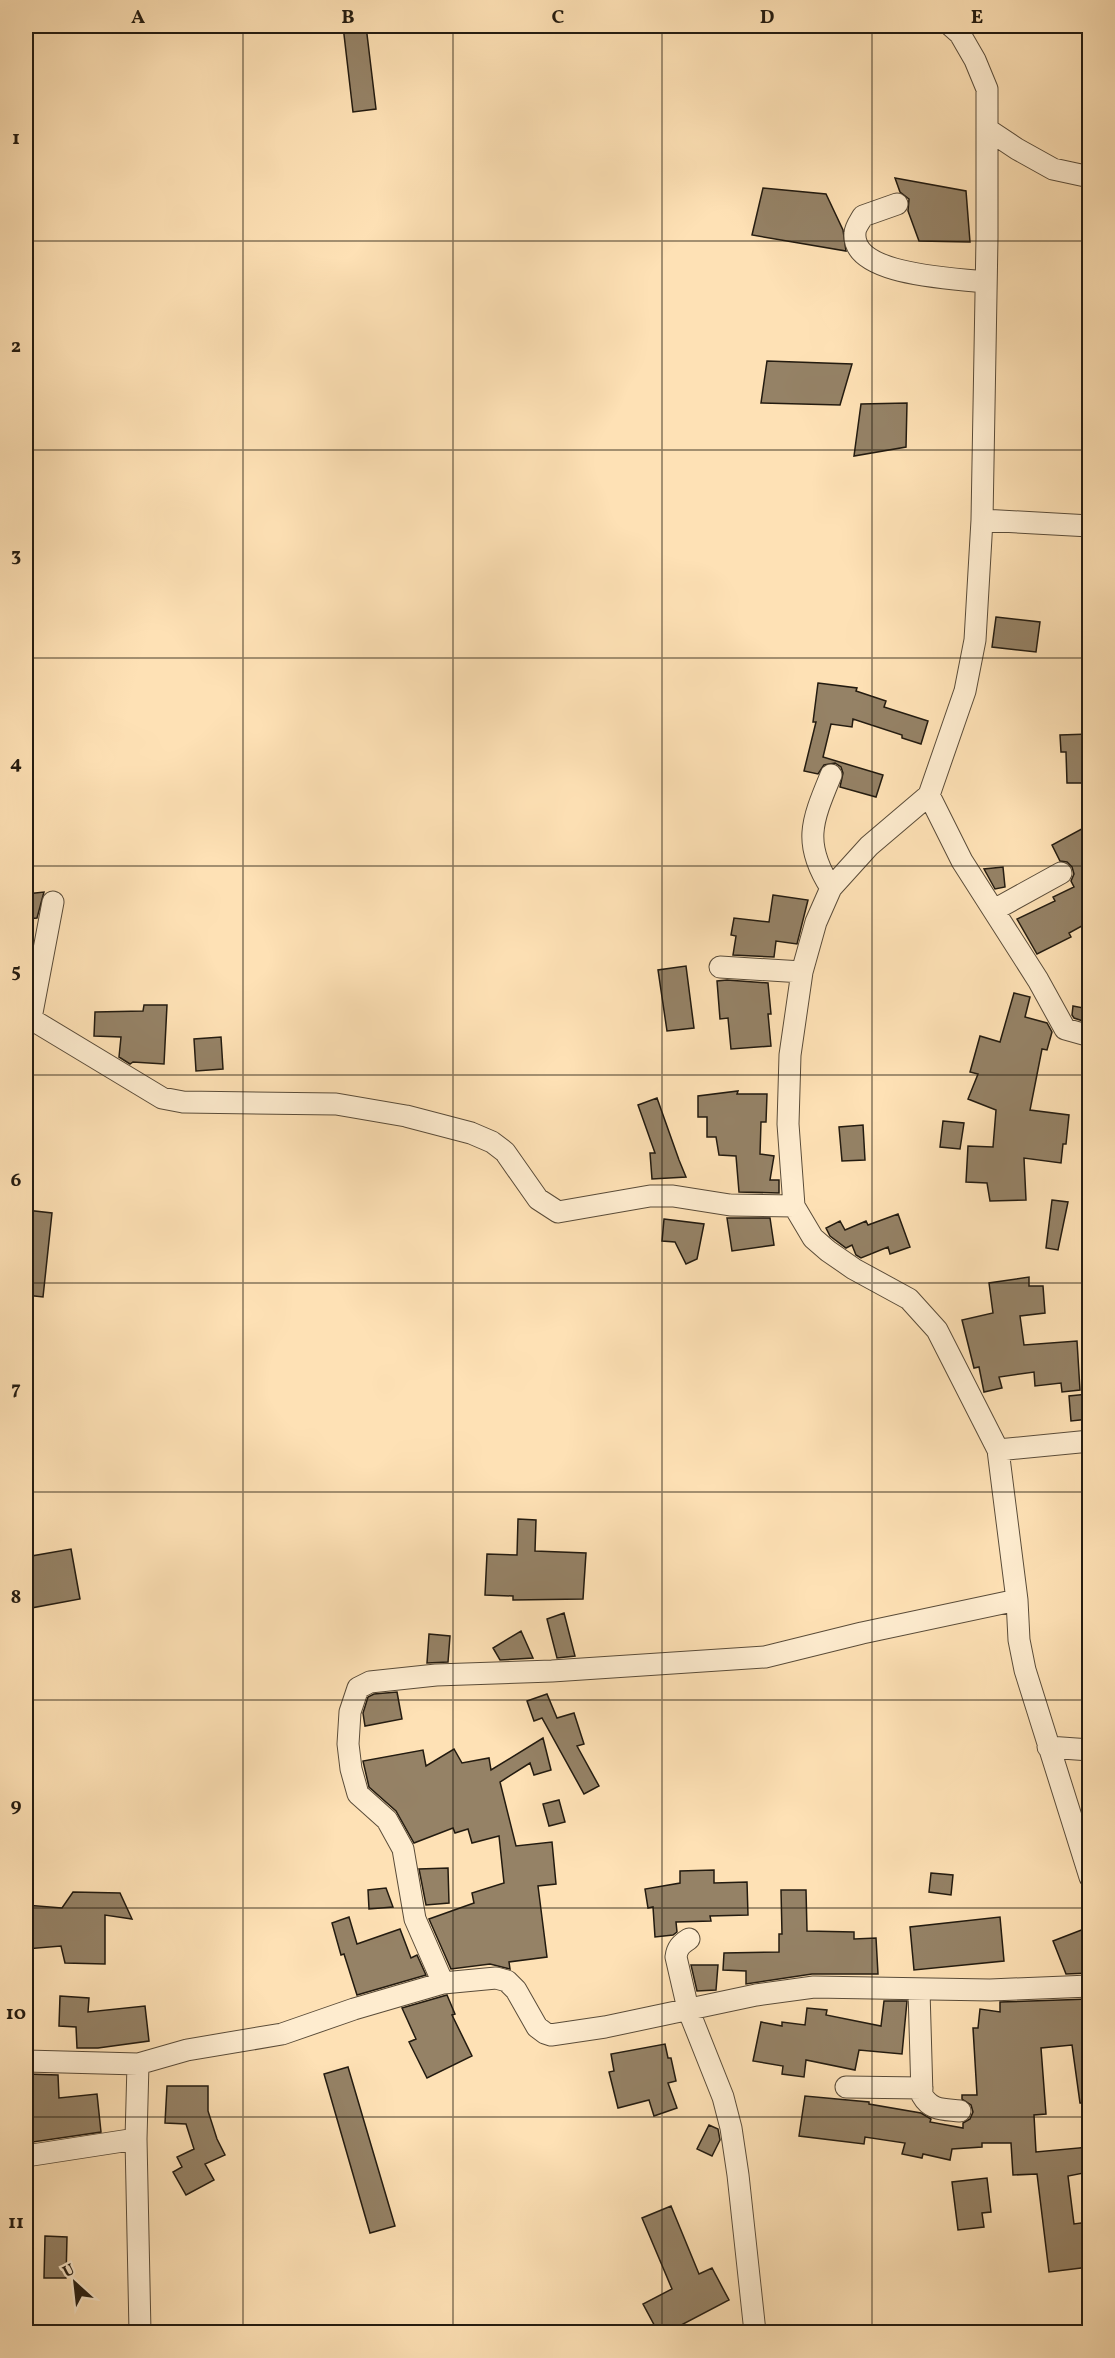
<svg xmlns="http://www.w3.org/2000/svg" width="1115" height="2358" font-family="Vollkorn,serif">
	<style>
		.building { fill: #958266; stroke: #231b10; stroke-width: 1.5 }
		.lines { fill: none; stroke-linecap: round; stroke-linejoin: round }
		.minor-casing { stroke: #5a4c39; stroke-width: 23 }
		.minor { stroke: #feeccf; stroke-width: 21 }
		.grid { fill: none; stroke: #231b10; stroke-width: 1.5; stroke-opacity: 0.55 }
		.neatline { fill: none; stroke: #231b10; stroke-width: 2 }
		.grid-label { font-size: 20px; text-anchor: middle; font-weight: bold; fill: #231b10 }
	</style>
	<rect width="100%" height="100%" fill="#fee1b5"/>
	<filter id="stains"><feTurbulence type="fractalNoise" baseFrequency=".00333" numOctaves="4"/><feColorMatrix values="0 0 0 0 .2 0 0 0 0 .09 0 0 0 0 .02 0 0 0 .5 -.17"/></filter>
	<radialGradient id="worn" r=".72"><stop offset=".6" stop-color="#630" stop-opacity="0"/><stop offset="1" stop-color="#630" stop-opacity=".3"/></radialGradient>
	<path class="building" d="M 343,26 L 366,26 L 376,109 L 353,112 Z
		M 895,178 L 966,191 L 970,242 L 919,241 L 908,211 L 909,199 L 900,192 Z
		M 763,188 L 826,194 L 843,230 L 846,251 L 752,235 Z
		M 767,361 L 852,364 L 840,405 L 761,403 Z
		M 907,403 L 906,447 L 854,456 L 861,404 Z
		M 996,617 L 1040,622 L 1036,652 L 992,647 Z
		M 818,683 L 857,688 L 856,691 L 886,701 L 884,707 L 928,721 L 921,744 L 902,738 L 902,735 L 853,719 L 852,727 L 831,724 L 823,757 L 883,775 L 876,797 L 840,787 L 843,773 L 841,767 L 835,763 L 824,765 L 818,774 L 804,771 L 816,722 L 813,722 Z
		M 1089,734 L 1089,783 L 1067,783 L 1066,752 L 1061,752 L 1060,735 Z
		M 1089,825 L 1089,922 L 1069,933 L 1071,937 L 1037,954 L 1017,919 L 1055,901 L 1053,897 L 1074,887 L 1071,881 L 1074,874 L 1072,867 L 1067,862 L 1060,861 L 1052,845 Z
		M 1003,867 L 1005,887 L 995,889 L 984,869 Z
		M 44,892 L 37,918 L 26,919 L 26,894 Z
		M 773,895 L 808,900 L 797,944 L 776,941 L 774,957 L 733,955 L 736,936 L 731,935 L 734,918 L 769,922 Z
		M 686,966 L 694,1028 L 667,1031 L 658,970 Z
		M 727,980 L 768,983 L 771,1014 L 768,1014 L 771,1046 L 731,1049 L 728,1018 L 720,1019 L 717,981 Z
		M 1014,993 L 1030,997 L 1025,1017 L 1047,1023 L 1052,1032 L 1047,1050 L 1042,1049 L 1030,1110 L 1069,1115 L 1066,1144 L 1063,1144 L 1061,1163 L 1024,1158 L 1026,1200 L 990,1201 L 987,1183 L 966,1182 L 968,1146 L 993,1147 L 996,1110 L 968,1099 L 978,1074 L 970,1072 L 980,1036 L 1000,1042 Z
		M 144,1005 L 167,1005 L 164,1064 L 133,1062 L 130,1064 L 119,1057 L 121,1037 L 94,1036 L 95,1012 L 143,1011 Z
		M 1073,1006 L 1089,1009 L 1089,1023 L 1074,1018 L 1072,1015 Z
		M 221,1037 L 223,1069 L 196,1071 L 194,1039 Z
		M 738,1091 L 737,1094 L 767,1094 L 766,1122 L 761,1122 L 760,1154 L 774,1156 L 770,1180 L 779,1180 L 779,1193 L 739,1192 L 736,1156 L 719,1155 L 716,1137 L 707,1137 L 707,1117 L 698,1117 L 698,1096 Z
		M 657,1098 L 679,1160 L 686,1177 L 652,1179 L 650,1153 L 655,1153 L 638,1105 Z
		M 943,1121 L 964,1123 L 960,1149 L 940,1147 Z
		M 863,1125 L 865,1160 L 842,1161 L 839,1127 Z
		M 1052,1200 L 1068,1202 L 1058,1250 L 1046,1248 Z
		M 26,1210 L 52,1213 L 43,1297 L 26,1295 Z
		M 898,1214 L 910,1247 L 890,1254 L 888,1247 L 861,1258 L 856,1255 L 852,1245 L 846,1248 L 830,1236 L 826,1228 L 840,1221 L 845,1230 L 866,1221 L 868,1225 Z
		M 727,1218 L 770,1218 L 774,1245 L 732,1251 Z
		M 664,1219 L 704,1224 L 697,1259 L 686,1264 L 675,1242 L 662,1241 Z
		M 1029,1277 L 1029,1286 L 1043,1286 L 1045,1313 L 1020,1316 L 1024,1345 L 1077,1341 L 1080,1390 L 1062,1392 L 1061,1383 L 1035,1386 L 1034,1372 L 999,1377 L 1002,1388 L 984,1392 L 979,1367 L 974,1368 L 962,1320 L 993,1313 L 989,1283 Z
		M 1088,1394 L 1089,1419 L 1071,1421 L 1069,1396 Z
		M 518,1519 L 536,1520 L 535,1551 L 586,1553 L 583,1599 L 513,1600 L 513,1596 L 485,1595 L 487,1554 L 517,1555 Z
		M 71,1549 L 80,1599 L 31,1608 L 26,1578 L 26,1557 Z
		M 564,1613 L 575,1656 L 557,1658 L 547,1619 Z
		M 521,1631 L 533,1658 L 500,1660 L 493,1648 Z
		M 429,1634 L 450,1636 L 448,1662 L 427,1663 Z
		M 397,1692 L 402,1719 L 365,1726 L 363,1713 L 368,1697 L 374,1694 Z
		M 547,1694 L 557,1718 L 574,1713 L 584,1744 L 577,1746 L 599,1786 L 584,1794 L 542,1718 L 534,1721 L 527,1701 Z
		M 543,1738 L 551,1770 L 534,1775 L 530,1763 L 500,1782 L 516,1846 L 552,1842 L 556,1884 L 538,1886 L 547,1957 L 509,1962 L 510,1969 L 490,1964 L 451,1969 L 429,1919 L 474,1903 L 472,1893 L 504,1883 L 499,1836 L 472,1843 L 468,1829 L 455,1833 L 453,1828 L 414,1843 L 396,1811 L 369,1787 L 363,1761 L 423,1750 L 426,1766 L 454,1749 L 462,1763 L 489,1758 L 491,1770 Z
		M 559,1800 L 565,1822 L 549,1826 L 543,1804 Z
		M 448,1868 L 449,1903 L 426,1905 L 419,1869 Z
		M 714,1870 L 714,1883 L 747,1882 L 748,1915 L 710,1916 L 711,1921 L 676,1922 L 677,1932 L 673,1935 L 655,1937 L 653,1907 L 648,1908 L 645,1889 L 680,1883 L 680,1871 Z
		M 931,1873 L 953,1875 L 951,1895 L 929,1892 Z
		M 386,1888 L 393,1907 L 369,1909 L 368,1890 Z
		M 781,1890 L 806,1890 L 807,1931 L 854,1932 L 854,1939 L 876,1938 L 878,1974 L 812,1974 L 746,1984 L 746,1971 L 723,1970 L 724,1953 L 779,1952 L 779,1934 L 782,1934 Z
		M 73,1892 L 120,1893 L 132,1919 L 105,1915 L 105,1964 L 65,1963 L 61,1946 L 26,1949 L 26,1905 L 62,1908 Z
		M 349,1917 L 357,1944 L 400,1929 L 411,1958 L 417,1955 L 426,1975 L 357,1995 L 344,1954 L 341,1955 L 332,1923 Z
		M 1000,1917 L 1004,1961 L 914,1970 L 910,1927 Z
		M 1084,1929 L 1089,1942 L 1089,1973 L 1066,1974 L 1053,1941 Z
		M 691,1965 L 718,1965 L 716,1990 L 697,1991 Z
		M 447,1995 L 455,2014 L 452,2015 L 472,2056 L 427,2078 L 409,2042 L 416,2039 L 402,2008 Z
		M 60,1996 L 89,1998 L 88,2012 L 145,2006 L 149,2041 L 98,2048 L 77,2048 L 76,2027 L 59,2026 Z
		M 1089,1999 L 1089,2103 L 1080,2103 L 1072,2045 L 1041,2048 L 1046,2114 L 1034,2115 L 1036,2152 L 1089,2147 L 1089,2172 L 1068,2176 L 1074,2224 L 1088,2222 L 1089,2267 L 1049,2272 L 1037,2174 L 1013,2175 L 1011,2143 L 982,2143 L 982,2147 L 952,2149 L 950,2160 L 923,2154 L 922,2158 L 902,2154 L 905,2143 L 865,2137 L 864,2144 L 799,2136 L 805,2096 L 869,2102 L 869,2104 L 921,2113 L 931,2119 L 930,2122 L 963,2128 L 963,2123 L 970,2119 L 973,2112 L 971,2105 L 962,2099 L 962,2095 L 977,2095 L 973,2028 L 978,2028 L 980,2009 L 1000,2012 L 1000,2002 Z
		M 884,2001 L 907,2001 L 902,2054 L 859,2050 L 855,2070 L 806,2060 L 804,2077 L 782,2074 L 783,2066 L 753,2061 L 761,2022 L 782,2026 L 782,2022 L 805,2025 L 807,2008 L 827,2010 L 826,2015 L 881,2026 Z
		M 665,2044 L 668,2058 L 671,2058 L 676,2081 L 668,2083 L 677,2108 L 654,2116 L 649,2100 L 618,2108 L 609,2072 L 614,2071 L 611,2054 Z
		M 348,2067 L 395,2226 L 370,2233 L 324,2074 Z
		M 26,2074 L 58,2075 L 59,2098 L 97,2094 L 101,2132 L 26,2143 Z
		M 167,2086 L 208,2086 L 208,2111 L 217,2139 L 225,2155 L 205,2164 L 214,2180 L 186,2195 L 173,2172 L 182,2167 L 177,2157 L 194,2149 L 186,2124 L 165,2123 Z
		M 709,2125 L 718,2129 L 720,2140 L 712,2156 L 697,2149 Z
		M 987,2178 L 991,2212 L 982,2213 L 984,2227 L 958,2230 L 952,2182 Z
		M 671,2206 L 699,2274 L 712,2268 L 729,2300 L 668,2332 L 658,2332 L 643,2304 L 672,2289 L 642,2218 Z
		M 45,2236 L 67,2237 L 66,2278 L 44,2278 Z"/>
	<g class="lines">
		<g class="minor-casing">
			<path id="minor" d="M 951,26 L 960,34 L 975,60 L 987,89 L 987,238 L 982,520 L 975,640 L 965,691 L 929,795 L 869,846 L 831,888 L 816,922 L 802,972 L 790,1055 L 788,1124 L 794,1206 L 813,1238 L 828,1251 L 854,1269 L 909,1299 L 937,1330 L 998,1450 L 1017,1600 L 1019,1640 L 1025,1670 L 1090,1877
				M 987,129 L 1017,149 L 1053,169 L 1090,177
				M 897,204 L 863,216 C 860,221 855,228 855,233 C 851,276 955,278 984,282
				M 982,520 L 1090,526
				M 929,795 L 962,861 L 1038,980 L 1065,1029 L 1090,1036
				M 831,888 C 802,843 812,821 831,775
				M 994,910 L 1061,873
				M 720,967 L 802,972
				M 26,1016 L 162,1098 L 183,1102 L 336,1104 L 406,1116 L 471,1133 L 492,1142 L 505,1152 L 538,1199 L 558,1212 L 650,1196 L 673,1196 L 730,1205 L 794,1206
				M 31,1018 L 53,902
				M 998,1450 L 1090,1441
				M 1048,1747 L 1090,1750
				M 689,1939 C 681,1944 677,1948 676,1957 L 688,2009 L 723,2097 L 731,2128 L 738,2175 L 755,2332
				M 443,1983 L 415,1919 L 403,1849 L 387,1820 L 358,1794 L 351,1769 L 348,1744 L 350,1712 L 358,1688 L 370,1682 L 436,1675 L 552,1671 L 765,1657 L 862,1633 L 1017,1600
				M 919,1990 L 922,2095 C 931,2111 944,2109 960,2111
				M 26,2061 L 138,2064
				M 846,2087 L 922,2088
				M 26,2156 L 136,2139
				M 140,2332 L 136,2139 L 138,2064 L 187,2050 L 282,2034 L 354,2009 L 443,1983 L 496,1978 L 507,1981 L 516,1990 L 537,2027 L 545,2033 L 551,2035 L 605,2027 L 756,1995 L 814,1987 L 990,1990 L 1090,1986"/>
		</g>
		<use href="#minor" class="minor"/>
	</g>
	<path class="grid" d="M 243,26 L 243,2332M 453,26 L 453,2332M 662,26 L 662,2332M 872,26 L 872,2332M 26,241 L 1090,241M 26,450 L 1090,450M 26,658 L 1090,658M 26,866 L 1090,866M 26,1075 L 1090,1075M 26,1283 L 1090,1283M 26,1492 L 1090,1492M 26,1700 L 1090,1700M 26,1908 L 1090,1908M 26,2117 L 1090,2117"/>
	<rect width="1115" height="2358" fill="none" stroke="#fee1b5" stroke-width="66"/>
	<g transform="translate(75 2283) rotate(333)" stroke="#feeccf" stroke-width="4.5" paint-order="stroke">
	<path d="M0-4.5L10 22L0 15L-10 22Z" fill="#231b10"/>
	<text y="-9" font-size="16" font-weight="bold" text-anchor="middle" fill="#231b10">U</text>
	</g>
	<rect x="33" y="33" width="1049" height="2292" class="neatline"/>
	<g class="grid-label">
		<text x="138" y="23">A</text>
		<text x="348" y="23">B</text>
		<text x="558" y="23">C</text>
		<text x="767" y="23">D</text>
		<text x="977" y="23">E</text>
		<text x="16" y="144">1</text>
		<text x="16" y="352">2</text>
		<text x="16" y="561">3</text>
		<text x="16" y="769">4</text>
		<text x="16" y="977">5</text>
		<text x="16" y="1186">6</text>
		<text x="16" y="1394">7</text>
		<text x="16" y="1603">8</text>
		<text x="16" y="1811">9</text>
		<text x="16" y="2019">10</text>
		<text x="16" y="2228">11</text>
	</g>
	<rect width="100%" height="100%" filter="url(#stains)"/>
	<rect width="100%" height="100%" fill="url(#worn)"/>
</svg>
